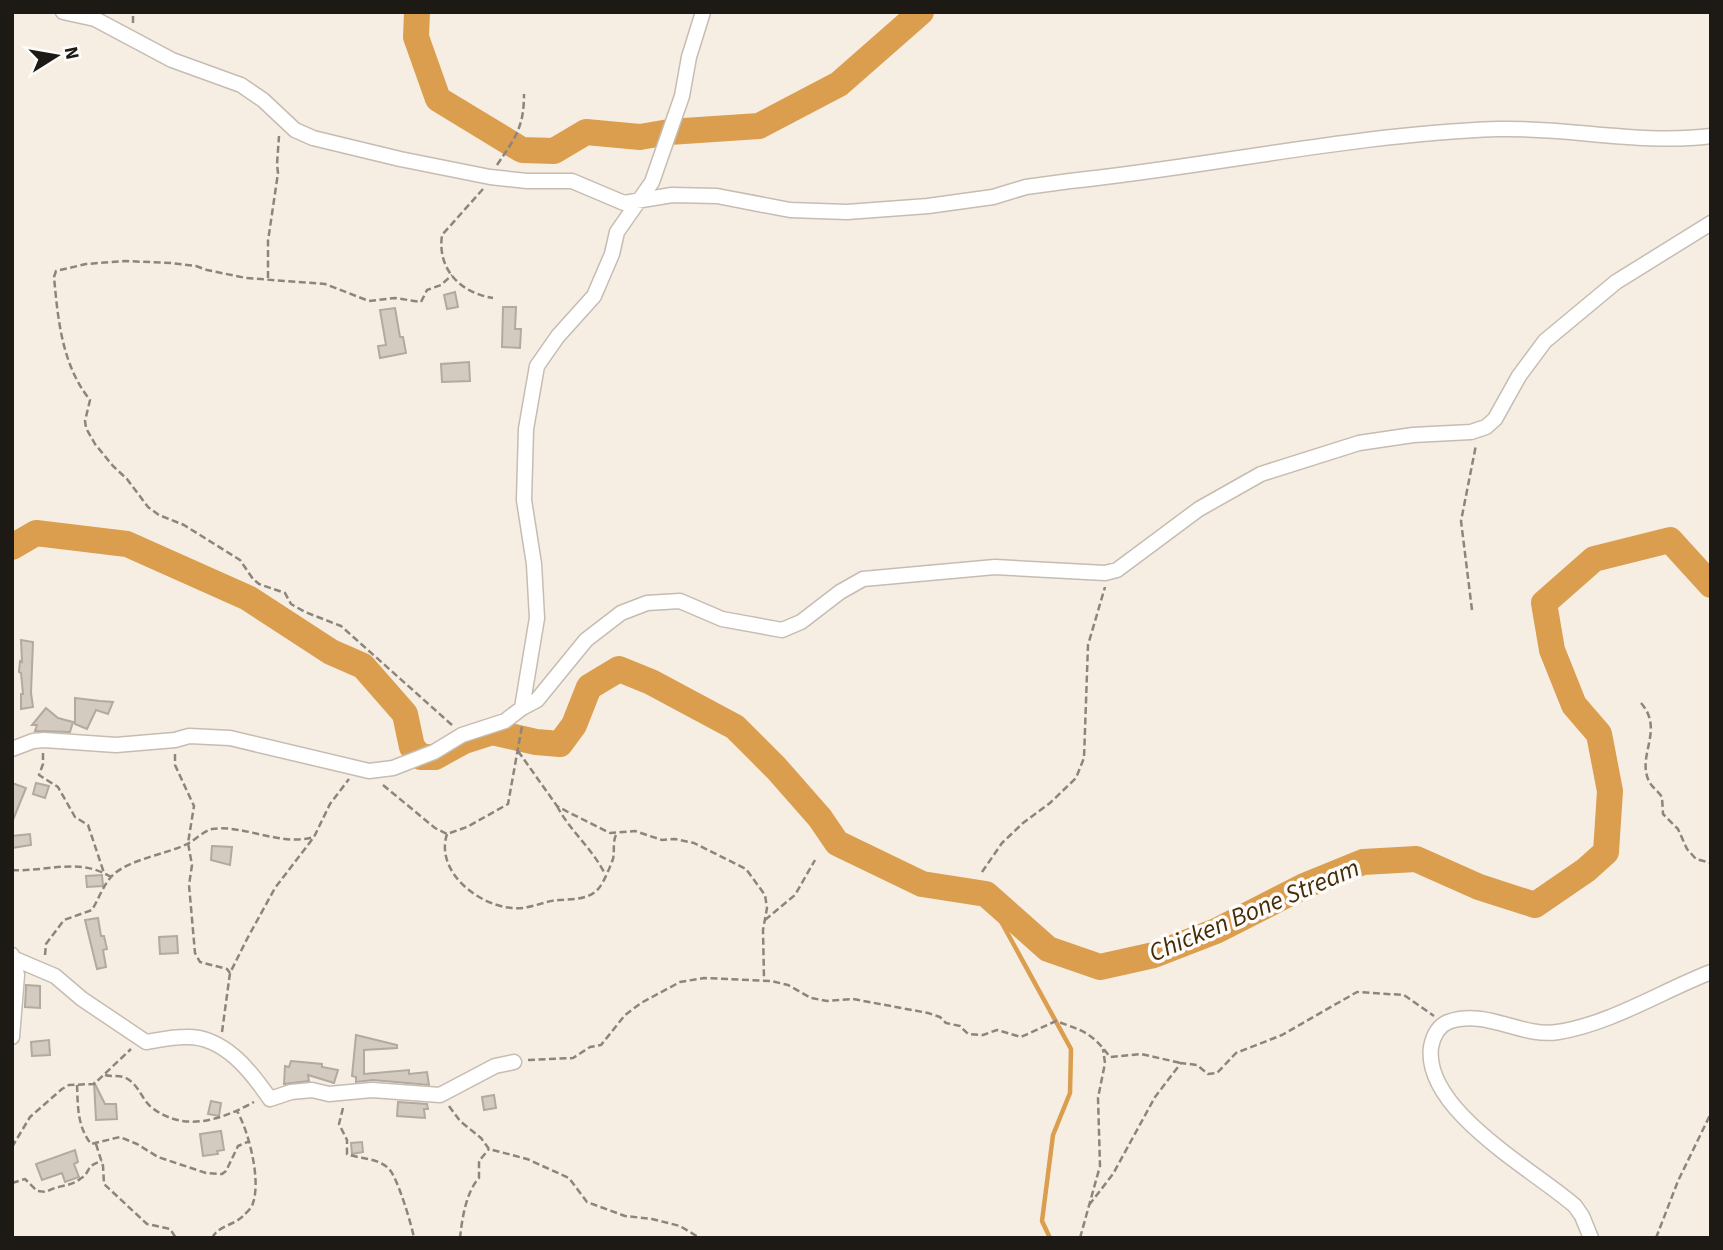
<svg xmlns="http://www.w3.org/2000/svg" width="1723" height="1250" font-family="'Source Sans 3',sans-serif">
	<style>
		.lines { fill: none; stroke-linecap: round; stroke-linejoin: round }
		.stream { stroke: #da9e4e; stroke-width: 4.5 }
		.river { stroke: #da9e4e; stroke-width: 26 }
		.building { fill: #d4cbc0; stroke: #b2a99f; stroke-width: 2 }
		.street-casing { stroke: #c5bcb2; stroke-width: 17 }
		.path { stroke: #8b857e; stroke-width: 2.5; stroke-dasharray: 7 3.5; stroke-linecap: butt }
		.street { stroke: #fff; stroke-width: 14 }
		.labels { text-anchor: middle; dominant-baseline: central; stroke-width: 7; stroke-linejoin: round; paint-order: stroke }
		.water-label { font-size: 26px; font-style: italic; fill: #452d09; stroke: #fefcfa }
	</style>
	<rect width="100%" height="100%" fill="#f7eee3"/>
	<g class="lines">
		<path class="stream" d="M 986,894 L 1071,1049 L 1070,1093 L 1053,1135 L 1042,1221 L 1050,1238"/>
		<path class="river" d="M 417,12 L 416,37 L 438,99 L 522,150 L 554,151 L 586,132 L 640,137 L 669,132 L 759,126 L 839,84 L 921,12
			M 12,547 L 36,533 L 127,544 L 248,598 L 331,652 L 363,666 L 405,714 L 412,747 L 421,757 L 435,757 L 464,741 L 492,732 L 536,742 L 560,744 L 574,725 L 589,687 L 619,669 L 651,682 L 735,727 L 776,768 L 820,818 L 837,843 L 922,884 L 986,894 L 1048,949 L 1100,967 L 1154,955 L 1216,931 L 1304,886 L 1363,862 L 1416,859 L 1479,887 L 1535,905 L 1586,870 L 1606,852 L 1610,791 L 1599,734 L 1574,705 L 1552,650 L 1544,603 L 1594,559 L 1670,540 L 1711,585"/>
	</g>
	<path class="building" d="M 455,292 L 458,307 L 447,309 L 444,295 Z
		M 503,307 L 516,307 L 515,329 L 521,329 L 520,348 L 502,347 Z
		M 395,308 L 400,337 L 403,337 L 406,353 L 380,358 L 378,346 L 386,345 L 380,310 Z
		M 469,362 L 470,381 L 442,382 L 441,364 Z
		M 21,640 L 33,642 L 31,693 L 33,707 L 21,709 L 21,694 L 23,694 L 21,673 L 19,672 L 20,661 L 22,662 Z
		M 75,698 L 100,701 L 113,702 L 108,714 L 96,710 L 87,729 L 75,724 Z
		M 46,708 L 58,718 L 73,722 L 70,732 L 35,731 L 37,725 L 32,725 Z
		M 12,783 L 26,788 L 13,820 L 12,820 Z
		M 36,783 L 49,786 L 45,798 L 33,794 Z
		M 30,834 L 31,845 L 12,848 L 12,836 Z
		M 212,846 L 232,847 L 230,865 L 211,860 Z
		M 102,875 L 103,886 L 87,887 L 86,876 Z
		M 98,918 L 101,936 L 104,936 L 107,949 L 103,950 L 106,967 L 97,969 L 85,920 Z
		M 177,936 L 178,953 L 160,954 L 159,937 Z
		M 26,985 L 40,986 L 40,1008 L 25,1007 Z
		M 356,1035 L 397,1045 L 397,1048 L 364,1050 L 364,1074 L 409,1070 L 409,1074 L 427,1072 L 429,1085 L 373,1080 L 356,1082 L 356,1077 L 352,1076 Z
		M 49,1040 L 50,1055 L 32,1056 L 31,1042 Z
		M 291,1061 L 322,1064 L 322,1067 L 338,1070 L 334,1083 L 308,1075 L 309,1081 L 284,1084 L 285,1066 L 289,1067 Z
		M 94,1082 L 105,1104 L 116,1104 L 117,1119 L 96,1120 Z
		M 494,1095 L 496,1108 L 484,1110 L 482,1097 Z
		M 211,1101 L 221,1103 L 219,1116 L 208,1114 Z
		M 398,1102 L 427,1104 L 428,1109 L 424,1109 L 425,1118 L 397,1116 Z
		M 221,1131 L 224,1150 L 217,1151 L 218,1154 L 203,1156 L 200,1134 Z
		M 362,1142 L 363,1152 L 352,1154 L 351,1143 Z
		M 75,1150 L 78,1162 L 74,1164 L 79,1177 L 65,1182 L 62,1173 L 42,1180 L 36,1164 Z"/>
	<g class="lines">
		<g class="street-casing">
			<path id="street" d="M 63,12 L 95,19 L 172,60 L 241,85 L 263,100 L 295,130 L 313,138 L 400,159 L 490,177 L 527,181 L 572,181 L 624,203 L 672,195 L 717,196 L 790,210 L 847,212 L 928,206 L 993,197 L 1026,187 L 1070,181 C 1213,166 1355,134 1498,129 C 1569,127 1640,145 1711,136
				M 522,708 L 537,700 L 586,640 L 621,613 L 647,603 L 680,601 L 722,619 L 782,630 L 801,622 L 840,592 L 863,579 L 995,567 L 1105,573 L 1117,570 L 1199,509 L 1261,474 L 1359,443 L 1413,435 L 1471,432 L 1486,427 L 1495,419 L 1519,376 L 1545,341 L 1616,282 L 1711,223
				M 12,749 L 33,741 L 44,740 L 116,745 L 175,740 L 189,736 L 230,738 L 369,771 L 393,768 L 434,752 L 462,735 L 505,721 L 522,708 L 537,618 L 534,564 L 524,500 L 526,429 L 537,366 L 558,336 L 594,296 L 612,254 L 617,232 L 652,182 L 682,96 L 689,57 L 703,12
				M 12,955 L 17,975 L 12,1037
				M 15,959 L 55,976 L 82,999 L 146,1042 C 159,1040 172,1037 185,1037 C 223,1035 251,1071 270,1099 L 291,1092 L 312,1090 L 329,1094 L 372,1090 L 440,1095 L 495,1066 L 514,1062
				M 1591,1238 L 1582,1216 L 1575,1206 C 1534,1170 1423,1110 1431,1047 C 1433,1037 1438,1026 1448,1022 C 1486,1008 1521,1038 1558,1032 C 1610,1024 1662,991 1711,972"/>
		</g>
		<path class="path" d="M 133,23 L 133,12
			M 497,165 C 515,138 524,128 524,94
			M 483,189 L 442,235 C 437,270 461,293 493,298
			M 268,278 L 268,241 L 278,173 L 277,164 L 279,136
			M 1472,610 L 1461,521 L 1476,445
			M 1641,703 C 1664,729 1638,754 1648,779 C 1651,787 1657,790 1662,797 L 1663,814 L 1678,829 L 1687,849 L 1696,859 L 1711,863
			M 452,725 L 341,626 L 305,612 L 291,604 L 285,593 L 259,584 L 253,579 L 240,560 L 184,525 L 159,515 L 148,507 L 127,479 L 113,466 L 95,444 L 86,428 L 85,421 L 90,400 C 62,365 58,320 54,277 L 56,271 L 86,264 L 125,261 L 171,263 L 196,266 L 207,270 L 246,278 L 325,284 L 369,301 L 395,298 L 421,302 L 427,290 L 441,285 L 452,275
			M 518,751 L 557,806 L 568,812 L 610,833 L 635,831 L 662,840 L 675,839 L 694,843 L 746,869 L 765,895 L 767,908 L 763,930 L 764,979
			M 43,753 L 43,764 L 39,775 L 58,787 L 75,817 L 88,825 L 104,873
			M 175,754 L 175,765 L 194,806 L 188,843 L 192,865 L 189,885 L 195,953 L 200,962 L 227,969 L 230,973
			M 383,785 L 435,828 L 447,834 L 467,827 L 508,804 L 522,726
			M 557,806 C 570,831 592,848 605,874
			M 447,834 C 435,871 477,905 512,908 C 529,910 543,901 559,900 C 573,899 589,900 599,888 C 604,882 610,867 613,859 C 615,850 612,841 617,833
			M 12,870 C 47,872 79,857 111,877
			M 982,872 L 1002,843 L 1023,823 L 1050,803 L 1076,778 L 1084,758 L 1088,645 L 1105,587
			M 765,920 L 795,895 L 815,860
			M 45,955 L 46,944 L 64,920 L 92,910 C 98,900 103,886 111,877 C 127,859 166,855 189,843 C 196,839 204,831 212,829 C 243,824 281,847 314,837
			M 222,1032 L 230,973 L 247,939 L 275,888 L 314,837 L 330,804 L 349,779
			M 528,1060 L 573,1058 L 590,1047 L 601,1045 L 625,1015 L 641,1003 L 680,982 L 704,978 L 771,981 L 788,985 L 811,998 L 827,1001 L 853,999 L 928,1013 L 940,1017 L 946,1023 L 960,1026 L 968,1034 L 983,1035 L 997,1030 L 1021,1037 L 1056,1021 C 1084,1031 1092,1033 1110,1057 L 1141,1054 L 1181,1063
			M 105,1075 C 112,1077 120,1075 126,1078 C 139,1085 141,1098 151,1107 C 184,1133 221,1120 254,1102
			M 77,1085 C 78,1106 77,1126 91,1144 L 120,1137 L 137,1144 L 158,1157 L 206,1173 L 222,1174 L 226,1171 L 238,1146 L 250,1141
			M 449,1106 L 460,1121 L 481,1138 L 489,1149 L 527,1159 L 569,1178 L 587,1202 L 625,1216 L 652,1219 L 680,1226 L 700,1238
			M 343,1108 L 339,1124 L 347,1140 L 347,1154 C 360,1159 379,1158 389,1169 C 397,1176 412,1226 414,1238
			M 96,1144 L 103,1166 L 104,1184 L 147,1224 L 170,1229 L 176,1238
			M 12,1147 L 30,1117 L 62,1089 L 69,1085 L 94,1084 L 131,1049
			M 12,1183 L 25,1179 L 37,1191 L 46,1192 C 57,1185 70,1187 80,1179 C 92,1172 84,1166 102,1161
			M 1089,1205 L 1113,1174 L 1155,1097 L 1181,1063 L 1197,1065 L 1208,1074 L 1217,1073 L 1236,1053 L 1282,1035 L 1357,992 L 1404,995 L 1434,1016
			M 212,1238 C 219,1225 233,1226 243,1216 C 246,1213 252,1208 253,1203 C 261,1180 249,1132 237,1111
			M 460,1238 C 462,1219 466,1192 479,1178 L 479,1161 L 489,1149
			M 1080,1238 L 1100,1166 L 1098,1098 L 1105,1063 L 1103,1049
			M 1656,1238 L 1678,1181 L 1711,1113"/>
		<use href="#street" class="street"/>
	</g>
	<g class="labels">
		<g class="water-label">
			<text transform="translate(1254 910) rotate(-23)">Chicken Bone Stream</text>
		</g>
	</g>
	<rect width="1723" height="1250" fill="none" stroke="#1d1a16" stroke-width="28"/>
	<g transform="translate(56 56) rotate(79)" stroke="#fefcfa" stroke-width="5" paint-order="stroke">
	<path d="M0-5L12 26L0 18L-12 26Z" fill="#1d1a16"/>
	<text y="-10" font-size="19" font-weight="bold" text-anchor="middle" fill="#1d1a16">N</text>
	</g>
</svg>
